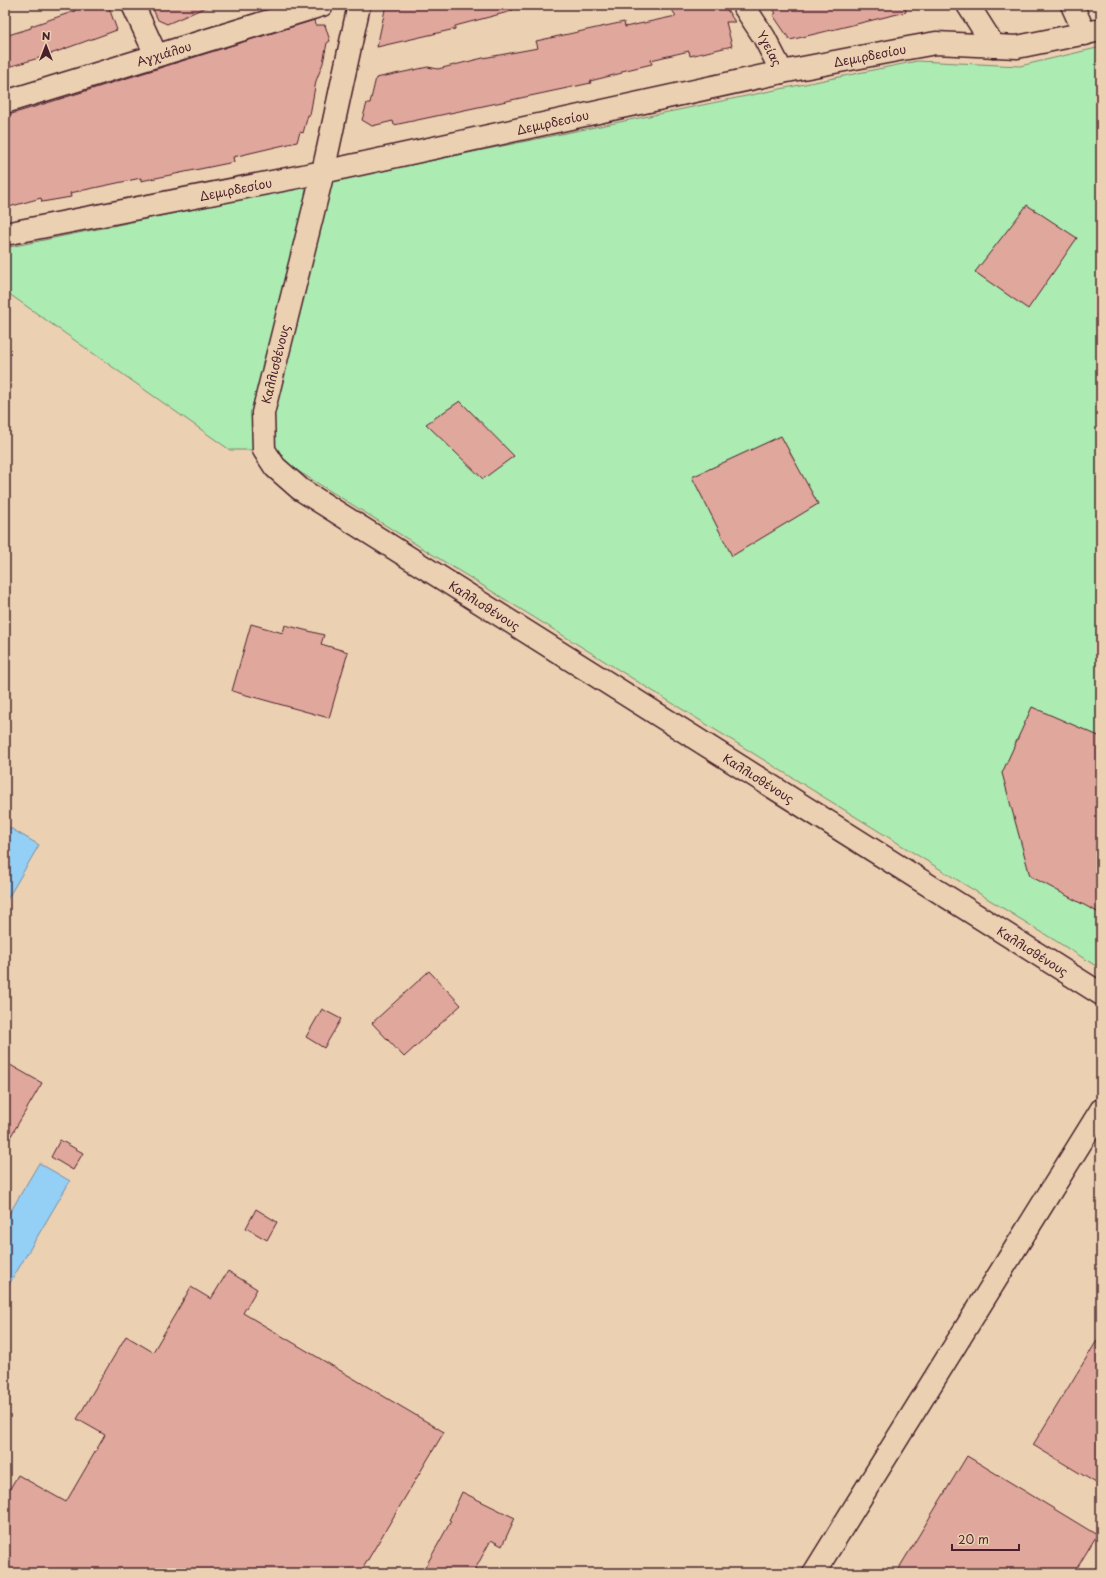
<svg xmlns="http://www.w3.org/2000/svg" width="1106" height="1578" font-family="'Playpen Sans',sans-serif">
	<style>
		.green { fill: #acebb2; stroke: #7b856e }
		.water { fill: #94d0f5; stroke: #7689a4 }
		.building { fill: #e0a79d; stroke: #4a1f2b }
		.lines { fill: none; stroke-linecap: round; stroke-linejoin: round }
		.street-casing { stroke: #4a1f2b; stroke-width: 25 }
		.street { stroke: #ebd1b2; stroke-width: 22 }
		.labels { text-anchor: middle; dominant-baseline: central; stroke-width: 3; stroke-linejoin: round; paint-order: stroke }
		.street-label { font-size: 12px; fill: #4a1f2b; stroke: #ebd1b2 }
	</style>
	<rect width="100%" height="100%" fill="#ebd1b2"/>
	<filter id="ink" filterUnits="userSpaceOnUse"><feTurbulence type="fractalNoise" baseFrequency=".025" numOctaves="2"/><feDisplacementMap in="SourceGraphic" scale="8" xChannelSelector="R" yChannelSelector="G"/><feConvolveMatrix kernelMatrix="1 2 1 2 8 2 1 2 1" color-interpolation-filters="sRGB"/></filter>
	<g filter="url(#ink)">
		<path class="green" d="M 1101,47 L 1101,969 L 264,450 L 230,450 L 5,291 L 5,248 L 917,61 L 1020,66 Z"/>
		<path class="water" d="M 5,825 L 39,845 L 5,903 Z
			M 39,1163 L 70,1181 L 7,1288 L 5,1287 L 5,1221 Z"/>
		<path class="building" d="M 73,5 L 108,5 L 117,30 L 42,57 L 5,68 L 5,36 L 31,28 L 31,26 L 75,11 Z
			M 151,5 L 211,5 L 167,24 L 158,20 Z
			M 386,5 L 511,5 L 512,11 L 455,26 L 455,29 L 377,47 Z
			M 669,5 L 724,5 L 735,22 L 726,22 L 732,46 L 690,56 L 689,51 L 651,60 L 652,64 L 622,71 L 622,73 L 590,81 L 591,83 L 394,125 L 393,121 L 372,126 L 362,120 L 367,103 L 370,103 L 376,78 L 428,67 L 438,69 L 483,58 L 538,48 L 536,41 L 624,22 L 625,27 L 676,16 Z
			M 770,5 L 905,5 L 906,12 L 790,40 L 773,15 L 776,13 Z
			M 314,20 L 315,25 L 325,25 L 330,41 L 327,43 L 323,63 L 316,81 L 310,115 L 308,115 L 303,133 L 300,132 L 297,142 L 233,157 L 234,162 L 141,181 L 141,178 L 70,193 L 71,197 L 42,202 L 41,198 L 5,208 L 5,116 Z
			M 1027,205 L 1077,238 L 1028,309 L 975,272 Z
			M 460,401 L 514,456 L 483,479 L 426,424 Z
			M 781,436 L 818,504 L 732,556 L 692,477 Z
			M 251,624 L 283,633 L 285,625 L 324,635 L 321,644 L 348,652 L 329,718 L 232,691 Z
			M 1032,707 L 1101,737 L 1101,914 L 1030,876 L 1002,773 Z
			M 429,971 L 461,1005 L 404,1057 L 372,1023 Z
			M 322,1009 L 341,1019 L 324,1048 L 306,1037 Z
			M 5,1062 L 42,1083 L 5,1146 Z
			M 60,1140 L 83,1153 L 73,1170 L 51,1157 Z
			M 256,1209 L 277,1222 L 267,1240 L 246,1228 Z
			M 228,1271 L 257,1289 L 243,1313 L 444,1432 L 360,1573 L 5,1573 L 5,1497 L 18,1475 L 66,1502 L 105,1435 L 77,1419 L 126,1336 L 153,1352 L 191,1287 L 211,1299 Z
			M 1101,1334 L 1101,1486 L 1033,1445 Z
			M 967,1456 L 1097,1535 L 1074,1573 L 896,1573 Z
			M 462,1492 L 515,1518 L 502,1546 L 491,1540 L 473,1573 L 422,1573 L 451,1521 L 449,1520 Z"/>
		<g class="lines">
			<g class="street-casing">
				<g id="street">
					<path d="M 133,5 L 156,55"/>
					<path id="s1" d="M 359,5 L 323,172 L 263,413 L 264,450 L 275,467 L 300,489 L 1101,994"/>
					<path id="s2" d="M 743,5 L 764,37 L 782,72"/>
					<path d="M 968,5 L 994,46"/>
					<path d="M 1072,5 L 1085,34"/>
					<path id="s3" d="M 5,102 L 322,5"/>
					<path id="s4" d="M 5,234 L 323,172 L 782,72 L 897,50 L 936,43 L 1017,47 L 1101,30"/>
					<path d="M 814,1573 L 1101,1110"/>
				</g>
			</g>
			<use href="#street" class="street"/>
		</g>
	</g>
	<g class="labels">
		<g class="street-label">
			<text stroke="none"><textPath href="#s2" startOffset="51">Υγείας</textPath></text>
			<text stroke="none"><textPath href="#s3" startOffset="166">Αγχιάλου</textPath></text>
			<text stroke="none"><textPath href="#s4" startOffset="883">Δεμιρδεσίου</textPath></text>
			<text stroke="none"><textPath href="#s4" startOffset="559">Δεμιρδεσίου</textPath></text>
			<text stroke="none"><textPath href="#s4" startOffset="235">Δεμιρδεσίου</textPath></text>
			<text transform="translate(275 364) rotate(-76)">Καλλισθένους</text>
			<text stroke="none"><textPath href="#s1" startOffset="728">Καλλισθένους</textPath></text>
			<text stroke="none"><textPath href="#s1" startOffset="1052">Καλλισθένους</textPath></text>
			<text stroke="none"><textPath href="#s1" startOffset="1376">Καλλισθένους</textPath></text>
		</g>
	</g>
	<rect width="1106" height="1578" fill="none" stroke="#ebd1b2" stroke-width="20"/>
	<rect x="10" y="10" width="1086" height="1558" fill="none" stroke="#4a1f2b" stroke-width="1.5" filter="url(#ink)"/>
	<g transform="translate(46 46)" stroke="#ebd1b2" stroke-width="3" paint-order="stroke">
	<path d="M0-3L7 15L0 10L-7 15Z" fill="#4a1f2b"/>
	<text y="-6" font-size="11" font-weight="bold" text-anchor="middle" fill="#4a1f2b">N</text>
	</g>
	<path d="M952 1544v6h67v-6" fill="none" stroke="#4a1f2b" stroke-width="2"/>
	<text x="958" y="1544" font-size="12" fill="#4a1f2b" stroke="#ebd1b2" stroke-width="3" paint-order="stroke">20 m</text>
</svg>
